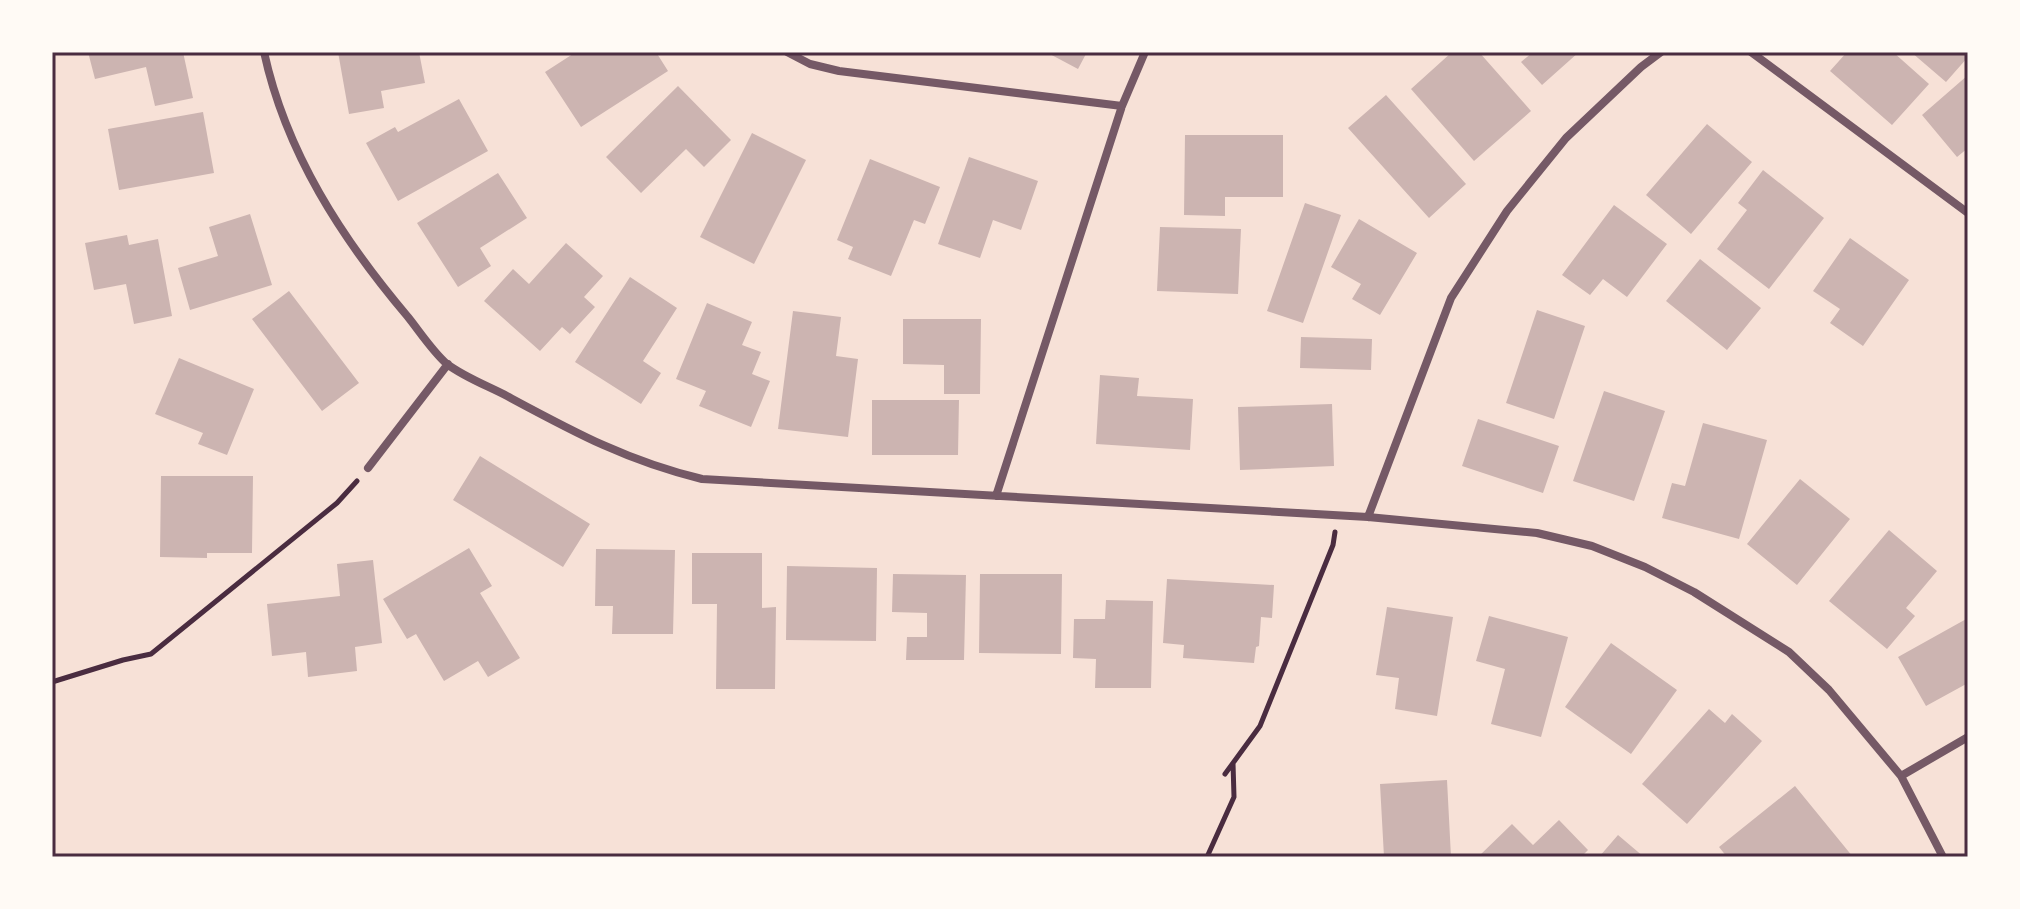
<svg xmlns="http://www.w3.org/2000/svg" width="2020" height="909" font-family="Poppins,sans-serif">
	<style>
		.building { fill: #ccb4b1 }
		.lines { fill: none; stroke-linecap: round; stroke-linejoin: round }
		.path { stroke: #4a2c40; stroke-width: 5 }
		.minor { stroke: #755966; stroke-width: 8 }
		.neatline { fill: none; stroke: #4a2c40; stroke-width: 3 }
	</style>
	<rect width="100%" height="100%" fill="#f7e1d7"/>
	<path class="building" d="M 88,52 L 183,52 L 193,98 L 155,106 L 146,67 L 95,79 Z
		M 338,52 L 419,52 L 425,83 L 381,91 L 384,108 L 349,114 Z
		M 576,52 L 656,52 L 668,71 L 581,127 L 545,72 Z
		M 1046,52 L 1087,52 L 1078,69 Z
		M 1452,52 L 1479,52 L 1531,111 L 1474,161 L 1411,89 Z
		M 1533,52 L 1579,52 L 1542,85 L 1521,62 Z
		M 1847,52 L 1893,52 L 1929,84 L 1892,125 L 1830,71 Z
		M 1911,52 L 1968,52 L 1968,57 L 1946,82 Z
		M 1968,75 L 1968,148 L 1957,157 L 1922,115 Z
		M 678,86 L 731,140 L 704,167 L 686,149 L 641,193 L 606,157 Z
		M 1386,95 L 1466,184 L 1429,218 L 1348,128 Z
		M 459,99 L 488,151 L 398,201 L 366,143 L 395,127 L 398,132 Z
		M 203,112 L 214,173 L 119,190 L 108,129 Z
		M 1707,124 L 1752,162 L 1691,234 L 1646,195 Z
		M 752,133 L 806,160 L 754,264 L 700,237 Z
		M 1185,135 L 1283,135 L 1283,197 L 1225,197 L 1225,216 L 1184,215 Z
		M 969,157 L 1038,181 L 1021,230 L 993,220 L 980,258 L 938,244 Z
		M 870,159 L 940,187 L 925,224 L 914,220 L 891,276 L 848,259 L 853,247 L 837,240 Z
		M 1763,170 L 1824,218 L 1769,289 L 1717,249 L 1747,210 L 1738,203 Z
		M 498,173 L 527,218 L 480,248 L 491,266 L 458,287 L 417,223 Z
		M 1305,203 L 1341,215 L 1303,323 L 1267,311 Z
		M 1614,205 L 1667,244 L 1627,297 L 1603,279 L 1590,295 L 1562,275 Z
		M 250,214 L 272,285 L 190,310 L 178,268 L 218,256 L 209,227 Z
		M 1359,219 L 1417,253 L 1380,315 L 1352,299 L 1361,284 L 1331,267 Z
		M 1160,227 L 1241,229 L 1238,294 L 1157,291 Z
		M 127,235 L 129,245 L 158,239 L 172,316 L 134,324 L 126,284 L 94,290 L 85,243 Z
		M 1850,238 L 1909,280 L 1863,346 L 1830,323 L 1840,309 L 1813,291 Z
		M 566,243 L 603,276 L 584,297 L 595,307 L 570,334 L 562,327 L 540,351 L 484,301 L 513,269 L 529,284 Z
		M 1700,259 L 1761,308 L 1727,350 L 1666,301 Z
		M 630,277 L 677,308 L 643,361 L 661,373 L 641,404 L 575,362 Z
		M 289,291 L 359,383 L 322,411 L 252,319 Z
		M 707,303 L 752,322 L 742,345 L 761,352 L 752,374 L 770,381 L 751,427 L 699,406 L 706,391 L 676,379 Z
		M 1537,310 L 1585,326 L 1554,419 L 1506,403 Z
		M 793,311 L 841,317 L 836,356 L 858,359 L 848,437 L 778,429 Z
		M 903,319 L 981,319 L 980,394 L 944,394 L 944,365 L 903,364 Z
		M 1301,337 L 1372,339 L 1371,370 L 1300,368 Z
		M 179,358 L 254,389 L 227,455 L 198,444 L 203,433 L 155,414 Z
		M 1100,375 L 1139,378 L 1137,396 L 1193,399 L 1190,450 L 1096,444 Z
		M 1604,391 L 1665,411 L 1634,501 L 1573,481 Z
		M 872,400 L 959,400 L 958,455 L 872,455 Z
		M 1332,404 L 1334,466 L 1240,470 L 1238,407 Z
		M 1478,419 L 1559,446 L 1543,493 L 1462,466 Z
		M 1703,423 L 1767,440 L 1739,539 L 1662,518 L 1672,483 L 1685,486 Z
		M 480,456 L 590,524 L 563,567 L 453,500 Z
		M 161,476 L 253,476 L 252,553 L 207,553 L 207,558 L 160,557 Z
		M 1800,479 L 1850,519 L 1797,585 L 1747,544 Z
		M 1889,530 L 1937,571 L 1906,608 L 1915,616 L 1887,649 L 1829,601 Z
		M 469,548 L 492,586 L 480,593 L 520,658 L 488,677 L 478,661 L 444,681 L 416,634 L 407,639 L 383,599 Z
		M 596,549 L 675,550 L 673,634 L 612,634 L 613,606 L 595,606 Z
		M 692,553 L 762,553 L 762,608 L 776,607 L 775,689 L 716,689 L 717,604 L 692,604 Z
		M 373,560 L 382,643 L 355,647 L 357,671 L 308,677 L 306,652 L 272,656 L 267,604 L 340,596 L 337,564 Z
		M 787,566 L 877,568 L 876,641 L 786,640 Z
		M 893,574 L 966,575 L 964,660 L 906,660 L 907,637 L 927,637 L 927,613 L 892,612 Z
		M 980,574 L 1062,574 L 1061,654 L 979,653 Z
		M 1167,579 L 1274,585 L 1272,618 L 1261,617 L 1259,646 L 1256,647 L 1254,663 L 1183,658 L 1184,645 L 1163,643 Z
		M 1106,600 L 1153,601 L 1151,688 L 1095,688 L 1096,659 L 1073,658 L 1074,619 L 1105,619 Z
		M 1387,607 L 1453,617 L 1437,716 L 1395,709 L 1399,678 L 1376,675 Z
		M 1489,616 L 1568,637 L 1541,737 L 1491,724 L 1505,669 L 1476,661 Z
		M 1968,618 L 1968,683 L 1926,706 L 1898,657 Z
		M 1611,643 L 1677,690 L 1631,754 L 1565,707 Z
		M 1709,709 L 1725,723 L 1732,714 L 1762,741 L 1687,824 L 1642,784 Z
		M 1447,780 L 1451,857 L 1384,857 L 1380,784 Z
		M 1795,786 L 1853,857 L 1727,857 L 1719,847 Z
		M 1559,820 L 1588,850 L 1581,857 L 1478,857 L 1512,824 L 1533,845 Z
		M 1618,835 L 1644,857 L 1599,857 Z"/>
	<g class="lines">
		<path class="path" d="M 52,682 L 123,660 L 151,654 L 337,503 L 357,481
			M 1225,774 L 1260,726 L 1333,545 L 1335,532
			M 1207,857 L 1234,797 L 1233,763"/>
		<path class="minor" d="M 264,52 C 286,153 342,239 408,317 C 420,332 433,352 447,364 C 464,377 488,386 507,396 C 574,432 627,461 702,479 L 1368,517 L 1537,533 L 1592,546 L 1645,567 L 1694,592 L 1789,652 L 1829,690 L 1901,776 L 1943,857
			M 787,52 L 810,64 L 839,71 L 1122,106
			M 1751,52 L 1968,213
			M 368,468 L 448,364
			M 996,496 L 1122,106 L 1145,52
			M 1368,517 L 1451,298 L 1507,211 L 1566,138 L 1641,67 L 1661,52
			M 1901,776 L 1968,737"/>
	</g>
	<rect width="2020" height="909" fill="none" stroke="#fffaf5" stroke-width="108"/>
	<rect x="54" y="54" width="1912" height="801" class="neatline"/>
</svg>
